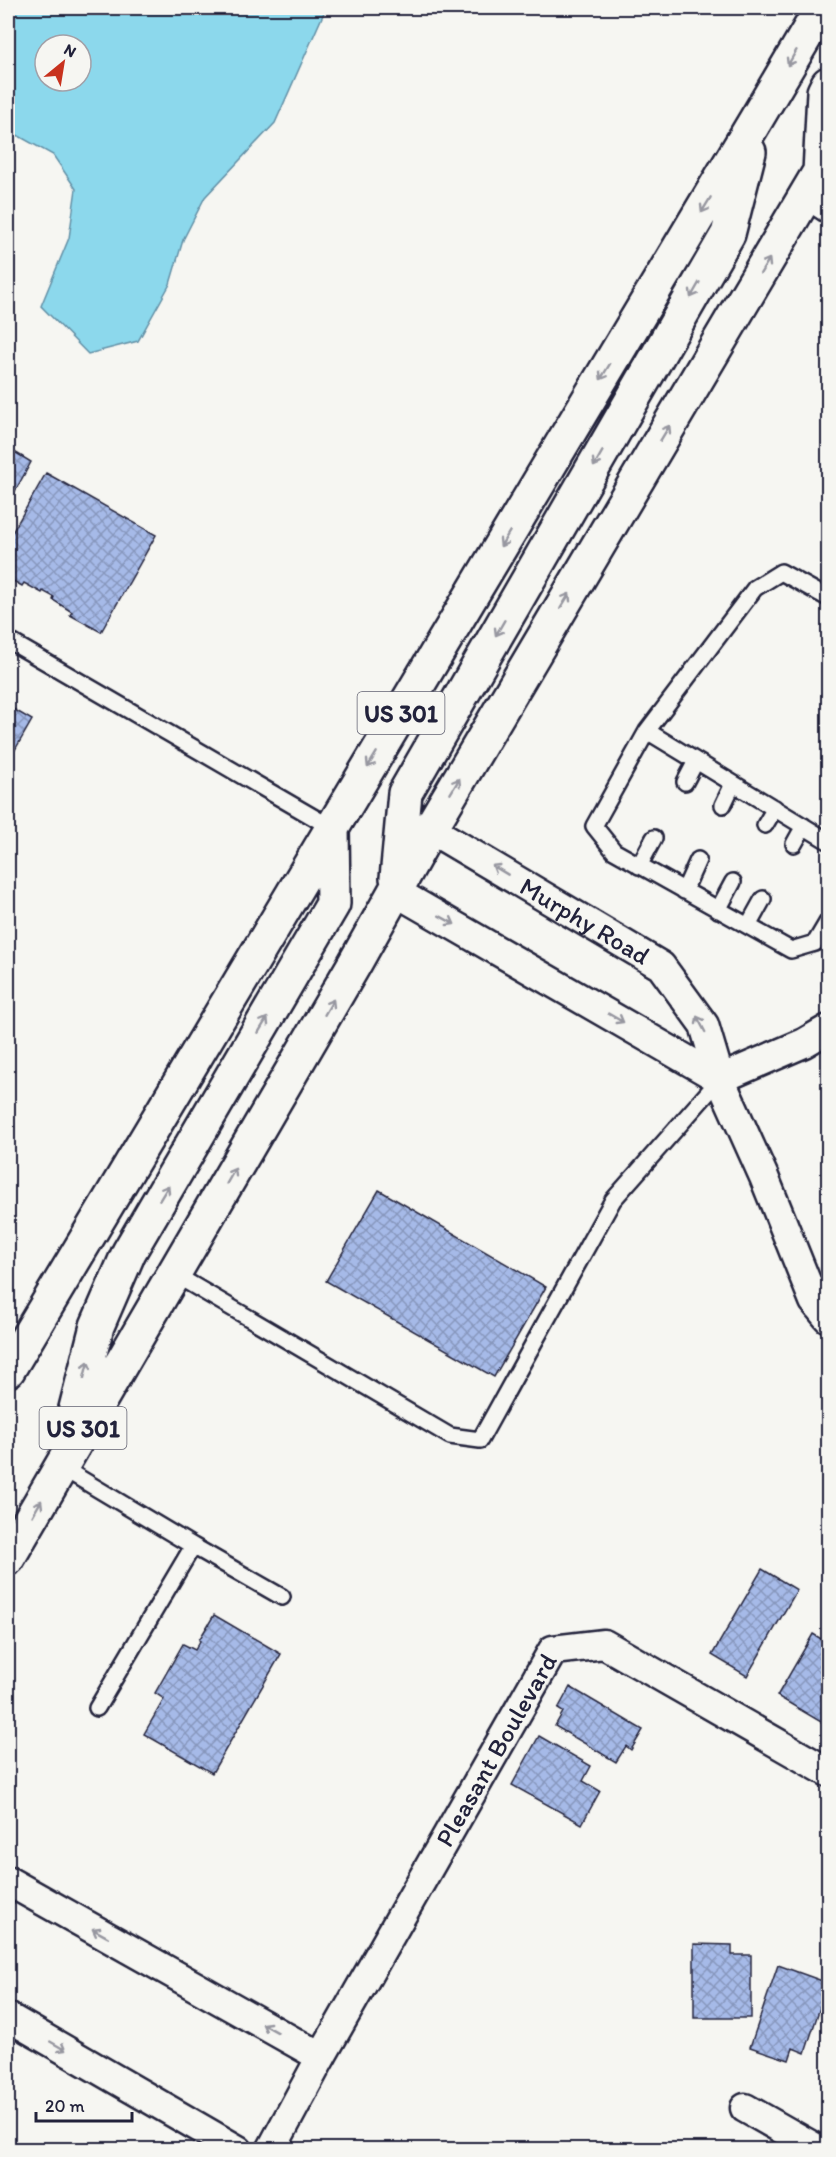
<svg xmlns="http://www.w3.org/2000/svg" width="836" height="2157" font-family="Itim,sans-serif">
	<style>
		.water { fill: #8cd8ec; stroke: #628fa5; stroke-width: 1.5; fill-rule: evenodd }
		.building { fill: url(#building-cross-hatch); stroke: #22223b; stroke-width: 1.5 }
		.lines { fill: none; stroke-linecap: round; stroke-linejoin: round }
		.service-casing { stroke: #22223b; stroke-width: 20 }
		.minor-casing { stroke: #22223b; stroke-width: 33 }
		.primary-casing { stroke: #22223b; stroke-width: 38 }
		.service { stroke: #f6f6f2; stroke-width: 15 }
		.minor { stroke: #f6f6f2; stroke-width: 28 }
		.primary { stroke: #f6f6f2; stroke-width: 33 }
		.oneway { stroke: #9797a0 }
		.labels { text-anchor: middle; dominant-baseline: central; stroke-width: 4.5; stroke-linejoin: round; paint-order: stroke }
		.shield { fill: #f6f6f2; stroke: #626272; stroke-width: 1.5 }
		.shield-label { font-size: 24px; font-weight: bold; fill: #22223b }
		.street-label { font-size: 26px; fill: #22223b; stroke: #f6f6f2 }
	</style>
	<defs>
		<pattern id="building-cross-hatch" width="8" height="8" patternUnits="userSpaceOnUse" patternTransform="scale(1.5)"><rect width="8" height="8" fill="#a6bae8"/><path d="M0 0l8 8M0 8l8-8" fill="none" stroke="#8797bd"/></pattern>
	</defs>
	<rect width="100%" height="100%" fill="#f6f6f2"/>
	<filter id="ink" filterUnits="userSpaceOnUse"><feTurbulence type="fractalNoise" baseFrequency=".0167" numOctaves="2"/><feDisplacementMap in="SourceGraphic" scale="12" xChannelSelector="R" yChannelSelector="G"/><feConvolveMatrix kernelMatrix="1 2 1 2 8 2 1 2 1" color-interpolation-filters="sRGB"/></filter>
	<g filter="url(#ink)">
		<path class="water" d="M 8,8 L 326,8 L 275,123 L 205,197 L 183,240 L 170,284 L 138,341 L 88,354 L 41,306 L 69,238 L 76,189 L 53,155 L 8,130 ZM 45,45 L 81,45 L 81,81 L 45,81 Z"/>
		<path class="building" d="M 8,448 L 31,462 L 8,504 Z
			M 46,473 L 156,535 L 101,632 L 70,615 L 72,612 L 53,600 L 54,597 L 43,591 L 42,593 L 24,583 L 22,586 L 8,578 L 8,540 Z
			M 8,706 L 32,720 L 8,762 Z
			M 379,1190 L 546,1287 L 494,1377 L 326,1281 Z
			M 762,1569 L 797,1590 L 747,1676 L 712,1655 Z
			M 214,1615 L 281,1654 L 212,1773 L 144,1734 L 164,1699 L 155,1693 L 183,1644 L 195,1650 L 200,1641 L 199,1640 Z
			M 813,1634 L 828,1643 L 828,1720 L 826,1725 L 777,1696 Z
			M 570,1687 L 643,1730 L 631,1750 L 626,1746 L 616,1762 L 555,1726 L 563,1712 L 558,1709 Z
			M 539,1736 L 591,1766 L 583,1781 L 600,1791 L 582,1824 L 512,1785 Z
			M 694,1944 L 732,1945 L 732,1955 L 751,1955 L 751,2018 L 694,2018 Z
			M 778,1965 L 828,1983 L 805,2053 L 793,2048 L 789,2060 L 750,2047 Z"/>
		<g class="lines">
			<g class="service-casing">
				<path id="service" d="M 828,598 L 781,572 L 755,588 L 647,731 L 594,826 L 614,851 L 791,950 L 815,943 L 828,921
					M 8,640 L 332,828
					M 647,731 L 828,841
					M 685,782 L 696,761
					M 723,805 L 733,784
					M 765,825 L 775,808
					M 794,844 L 804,826
					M 639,866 L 654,838
					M 684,891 L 698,860
					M 718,910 L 733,882
					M 748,926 L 763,899
					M 174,1274 L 450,1436 L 480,1440 L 613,1200 L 720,1079
					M 61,1467 L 193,1546 L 97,1708
					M 193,1546 L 282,1597"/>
			</g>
			<g class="minor-casing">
				<g id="minor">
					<path d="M 808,195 L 828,208"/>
					<path id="s1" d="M 430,829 L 661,966 L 704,1025 L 720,1079 L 764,1177 L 814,1301 L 828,1318"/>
					<path d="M 396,892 L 720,1079"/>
					<path d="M 720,1079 L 804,1043 L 828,1029"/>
					<path d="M 8,1881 L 321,2057"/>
					<path d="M 8,2017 L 238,2150"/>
					<path d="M 745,2108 L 819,2150"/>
					<path id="s2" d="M 271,2150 L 321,2057 L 553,1650 L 604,1644 L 828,1772"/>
				</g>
			</g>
			<g class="primary-casing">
				<path id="primary" d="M 820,173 L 824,92 L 828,84
					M 397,878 L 405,793 L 728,234 L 749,152
					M 8,1370 L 757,118 L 822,8
					M 71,1428 L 97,1326 L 129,1252 L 333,904 L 332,828
					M 8,1558 L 355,963 L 430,829 L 828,158"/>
			</g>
			<use href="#service" class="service"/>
			<use href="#minor" class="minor"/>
			<use href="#primary" class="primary"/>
		</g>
		<defs><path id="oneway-shaft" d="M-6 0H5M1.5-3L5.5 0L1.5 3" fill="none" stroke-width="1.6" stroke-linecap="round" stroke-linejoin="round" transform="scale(1.5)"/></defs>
		<g class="oneway">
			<use href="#oneway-shaft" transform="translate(792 58) rotate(120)"/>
			<use href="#oneway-shaft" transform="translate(706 205) rotate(121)"/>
			<use href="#oneway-shaft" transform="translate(765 266) rotate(-59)"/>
			<use href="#oneway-shaft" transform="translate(695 290) rotate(120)"/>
			<use href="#oneway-shaft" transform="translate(605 372) rotate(121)"/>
			<use href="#oneway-shaft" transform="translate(665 433) rotate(-59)"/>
			<use href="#oneway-shaft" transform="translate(598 459) rotate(120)"/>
			<use href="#oneway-shaft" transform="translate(505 539) rotate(121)"/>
			<use href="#oneway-shaft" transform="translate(565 601) rotate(-59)"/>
			<use href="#oneway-shaft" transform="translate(500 628) rotate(120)"/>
			<use href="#oneway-shaft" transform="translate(372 760) rotate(121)"/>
			<use href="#oneway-shaft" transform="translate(455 786) rotate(-59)"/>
			<use href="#oneway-shaft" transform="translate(500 870) rotate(-149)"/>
			<use href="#oneway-shaft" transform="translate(447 920) rotate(29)"/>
			<use href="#oneway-shaft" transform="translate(329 1007) rotate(-60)"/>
			<use href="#oneway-shaft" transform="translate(616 1018) rotate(30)"/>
			<use href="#oneway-shaft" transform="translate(701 1024) rotate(-118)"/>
			<use href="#oneway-shaft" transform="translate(263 1025) rotate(-59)"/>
			<use href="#oneway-shaft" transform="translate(231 1176) rotate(-60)"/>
			<use href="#oneway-shaft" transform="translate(164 1193) rotate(-59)"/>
			<use href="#oneway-shaft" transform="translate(86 1370) rotate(-76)"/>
			<use href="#oneway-shaft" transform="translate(37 1508) rotate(-60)"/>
			<use href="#oneway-shaft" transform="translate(100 1933) rotate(-151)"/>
			<use href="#oneway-shaft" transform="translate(270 2028) rotate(-151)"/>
			<use href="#oneway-shaft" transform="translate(58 2046) rotate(30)"/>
		</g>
	</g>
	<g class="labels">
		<g class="shield">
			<rect x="357.5" y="692" width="87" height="42" rx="4.5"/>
			<rect x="39.5" y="1407" width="87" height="42" rx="4.5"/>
		</g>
		<g class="shield-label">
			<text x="401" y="713">US 301</text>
			<text x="83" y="1428">US 301</text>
		</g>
		<g class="street-label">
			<text stroke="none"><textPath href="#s1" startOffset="180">Murphy Road</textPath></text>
			<text stroke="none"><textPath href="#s2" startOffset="459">Pleasant Boulevard</textPath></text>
		</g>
	</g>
	<rect width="836" height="2157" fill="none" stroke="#f6f6f2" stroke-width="30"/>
	<rect x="15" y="15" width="806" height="2127" fill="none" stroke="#22223b" stroke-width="2" filter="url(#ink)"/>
	<g transform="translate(63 63) rotate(30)"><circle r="28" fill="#f6f6f2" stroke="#a1a1a9" stroke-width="1.5"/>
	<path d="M0-4.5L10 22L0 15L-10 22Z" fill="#c8321e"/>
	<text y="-9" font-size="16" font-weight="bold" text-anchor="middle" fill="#22223b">N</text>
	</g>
	<path d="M36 2112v9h96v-9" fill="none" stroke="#22223b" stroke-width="3"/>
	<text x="45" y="2112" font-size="18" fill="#22223b" stroke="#f6f6f2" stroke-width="4.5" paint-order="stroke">20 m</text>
</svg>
